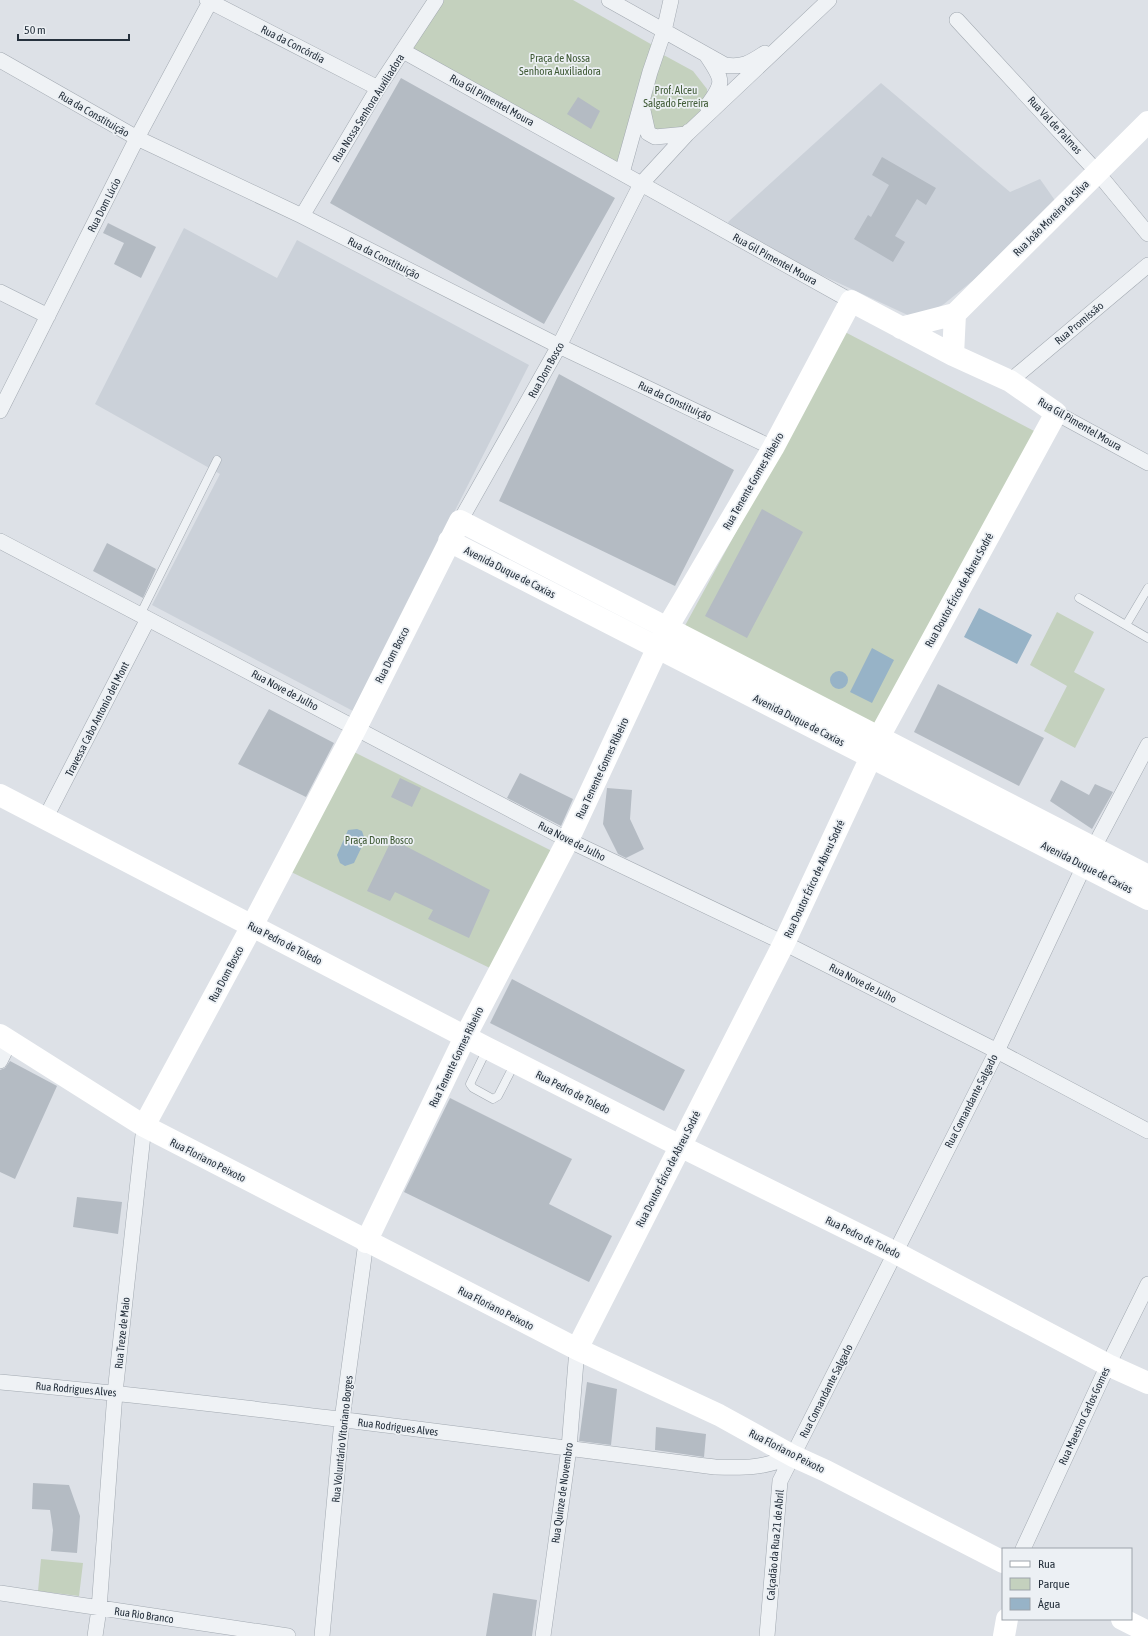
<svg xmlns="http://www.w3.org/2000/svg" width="1148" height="1636" font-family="'Asap Condensed',sans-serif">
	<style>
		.built { fill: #cbd1d9 }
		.green { fill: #c4d1be }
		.water { fill: #97b3c7 }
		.building { fill: #b4bbc3 }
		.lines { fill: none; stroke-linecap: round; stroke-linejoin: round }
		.lane-casing { stroke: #a2a9b1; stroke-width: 9 }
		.street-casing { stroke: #a2a9b1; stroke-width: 16 }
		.lane { stroke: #eff2f5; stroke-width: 8 }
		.street { stroke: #eff2f5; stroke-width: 15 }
		.secondary { stroke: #fff; stroke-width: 22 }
		.labels { text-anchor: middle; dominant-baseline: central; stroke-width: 3.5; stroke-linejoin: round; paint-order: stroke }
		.street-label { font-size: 11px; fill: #26313d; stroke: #ecf0f4 }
		.park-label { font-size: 11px; fill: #3e5934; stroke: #ecf0f4 }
	</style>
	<rect width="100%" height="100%" fill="#dde1e7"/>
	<path class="built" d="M 881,83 L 1010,192 L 1040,179 L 1061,209 L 944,304 L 927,314 L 912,317 L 737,236 L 728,222 Z
		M 184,228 L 277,278 L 297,240 L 529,365 L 353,711 L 152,605 L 220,474 L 95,404 Z"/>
	<path class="green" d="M 439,0 L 573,0 L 656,47 L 620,168 L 407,50 Z
		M 660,53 L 693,71 L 707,89 L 708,101 L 686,130 L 652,130 L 646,103 Z
		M 845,332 L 1036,432 L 877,734 L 681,633 Z
		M 1057,612 L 1094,632 L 1074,672 L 1105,689 L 1075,748 L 1044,731 L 1067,686 L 1030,665 Z
		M 350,750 L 554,852 L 494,970 L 287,870 Z
		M 41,1559 L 83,1563 L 79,1596 L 38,1591 Z"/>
	<path class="water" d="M 979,608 L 1032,635 L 1017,664 L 964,637 Z
		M 872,648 L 894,660 L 872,703 L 850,692 Z
		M830 680a9 9 0 1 1 18 0a9 9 0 1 1-18 0Z
		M 357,829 L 362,831 L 365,840 L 354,863 L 345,866 L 340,863 L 337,855 L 348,830 Z"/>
	<path class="building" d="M 401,78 L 615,198 L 544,324 L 330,203 Z
		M 578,97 L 600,111 L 591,129 L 567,114 Z
		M 882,157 L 936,188 L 926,205 L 917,199 L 895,236 L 905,242 L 893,262 L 854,239 L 868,215 L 871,217 L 889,185 L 872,175 Z
		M 108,223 L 156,247 L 141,278 L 114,264 L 124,243 L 103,233 Z
		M 559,374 L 734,470 L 675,586 L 499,501 Z
		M 762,509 L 803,532 L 747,638 L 705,616 Z
		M 107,543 L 156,569 L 143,598 L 93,571 Z
		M 938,684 L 1044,738 L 1019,786 L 914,732 Z
		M 269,709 L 334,743 L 306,797 L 238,764 Z
		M 520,773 L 573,799 L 561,826 L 507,798 Z
		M 400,778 L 421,788 L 412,807 L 391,797 Z
		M 1061,780 L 1089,795 L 1095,784 L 1113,792 L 1092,829 L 1050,801 Z
		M 607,788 L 632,790 L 630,819 L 644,849 L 626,858 L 618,854 L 603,824 Z
		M 392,839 L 490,890 L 469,938 L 428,919 L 433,910 L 395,892 L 390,901 L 367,891 Z
		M 512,979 L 685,1070 L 664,1111 L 490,1023 Z
		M 10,1061 L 57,1086 L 15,1179 L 0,1172 L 0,1070 L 5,1068 Z
		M 450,1098 L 572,1159 L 549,1204 L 612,1236 L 589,1282 L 404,1192 Z
		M 77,1197 L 122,1202 L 118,1234 L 73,1227 Z
		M 587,1382 L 617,1389 L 611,1445 L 579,1441 Z
		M 656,1427 L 706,1434 L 704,1457 L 655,1450 Z
		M 33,1483 L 69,1485 L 80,1516 L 77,1553 L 51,1551 L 53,1530 L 50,1510 L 32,1509 Z
		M 493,1593 L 537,1600 L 532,1636 L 486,1636 Z"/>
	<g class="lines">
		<g class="lane-casing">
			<path id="lane" d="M 1079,598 L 1148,638
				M 140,615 L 217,460
				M 1126,625 L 1148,588
				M 487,1049 L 470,1084 L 473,1088 L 493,1099 L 498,1096 L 515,1063"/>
		</g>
		<g class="street-casing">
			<path id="street" d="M 207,0 L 378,88
				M 609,0 L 725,65 C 743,68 751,62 765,53
				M 957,20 L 1097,172 L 1148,234
				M 403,51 L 851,301
				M 707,56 C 723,80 725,82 707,106
				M 0,60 L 137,138 L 302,216 L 559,346 L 773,448
				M 642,106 L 648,133 L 655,137 L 687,134 L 689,131
				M 622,173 L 650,72 L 664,31 L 671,0
				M 302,216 L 378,88 L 436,0
				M 0,292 L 48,316
				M 1010,381 L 1148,265
				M 0,411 L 137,138 L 211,0
				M 1056,413 L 1148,463
				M 460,521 L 559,346 L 641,184 L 687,134 L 829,0
				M 0,541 L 568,840 L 784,943 L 997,1051 L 1148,1131
				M 45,819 L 148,619
				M 0,1061 L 10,1041
				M 0,1382 C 239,1404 477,1437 715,1467 C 747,1468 763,1468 793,1456
				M 1023,1549 L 1108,1365 L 1148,1284
				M 0,1593 L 288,1636
				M 95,1636 L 99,1609 L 115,1393 L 144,1126
				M 322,1636 L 342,1420 L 366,1242
				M 543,1636 L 569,1448 L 577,1349
				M 767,1636 L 780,1481 L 997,1051 L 1084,866 L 1148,745"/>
		</g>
		<use href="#lane" class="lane"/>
		<use href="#street" class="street"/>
		<path class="secondary" d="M 901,328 L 955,314 L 1148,122
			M 953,355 L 955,314
			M 449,541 L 1148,899
			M 0,795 L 487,1048 L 680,1146 L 896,1253 L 1108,1365 L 1148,1383
			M 0,1035 L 144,1126 L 577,1349 L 719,1415 L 793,1456 L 826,1471 L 1003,1562
			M 144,1126 L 252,926 L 356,728 L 460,521 L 1148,876
			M 366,1242 L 465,1037 L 568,840 L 667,628 L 773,448 L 851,301 L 953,355 L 1010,381 L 1056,413 L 879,737 L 871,757 L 784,943 L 577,1349
			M 1122,1619 L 1148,1632
			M 1004,1636 L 1007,1619"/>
	</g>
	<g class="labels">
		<g class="street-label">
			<text transform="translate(293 44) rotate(27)">Rua da Concórdia</text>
			<text transform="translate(492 100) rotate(29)">Rua Gil Pimentel Moura</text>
			<text transform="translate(368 108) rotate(-58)">Rua Nossa Senhora Auxiliadora</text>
			<text transform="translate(94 114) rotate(30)">Rua da Constituição</text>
			<text transform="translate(1055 125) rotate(47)">Rua Val de Palmas</text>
			<text transform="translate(104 205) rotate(-63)">Rua Dom Lúcio</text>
			<text transform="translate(1051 218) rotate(-45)">Rua João Moreira da Silva</text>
			<text transform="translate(384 258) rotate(27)">Rua da Constituição</text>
			<text transform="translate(775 259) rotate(29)">Rua Gil Pimentel Moura</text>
			<text transform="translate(1079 323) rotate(-40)">Rua Promissão</text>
			<text transform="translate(546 370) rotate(-61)">Rua Dom Bosco</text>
			<text transform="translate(675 401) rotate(25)">Rua da Constituição</text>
			<text transform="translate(1080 424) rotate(30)">Rua Gil Pimentel Moura</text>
			<text transform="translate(753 481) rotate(-60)">Rua Tenente Gomes Ribeiro</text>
			<text transform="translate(510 572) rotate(27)">Avenida Duque de Caxias</text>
			<text transform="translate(959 590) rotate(-61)">Rua Doutor Érico de Abreu Sodré</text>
			<text transform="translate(392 655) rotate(-63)">Rua Dom Bosco</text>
			<text transform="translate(285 690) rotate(28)">Rua Nove de Julho</text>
			<text transform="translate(97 719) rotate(-63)">Travessa Cabo Antonio del Mont</text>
			<text transform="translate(799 720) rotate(27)">Avenida Duque de Caxias</text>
			<text transform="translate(602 768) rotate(-65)">Rua Tenente Gomes Ribeiro</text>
			<text transform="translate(572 841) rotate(27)">Rua Nove de Julho</text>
			<text transform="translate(1087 867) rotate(27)">Avenida Duque de Caxias</text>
			<text transform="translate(814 879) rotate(-65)">Rua Doutor Érico de Abreu Sodré</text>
			<text transform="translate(285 943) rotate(27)">Rua Pedro de Toledo</text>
			<text transform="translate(226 974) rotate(-62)">Rua Dom Bosco</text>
			<text transform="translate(863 983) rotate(27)">Rua Nove de Julho</text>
			<text transform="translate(456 1057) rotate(-64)">Rua Tenente Gomes Ribeiro</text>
			<text transform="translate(573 1092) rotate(27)">Rua Pedro de Toledo</text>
			<text transform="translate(971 1101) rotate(-63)">Rua Comandante Salgado</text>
			<text transform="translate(208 1160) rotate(27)">Rua Floriano Peixoto</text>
			<text transform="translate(668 1169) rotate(-63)">Rua Doutor Érico de Abreu Sodré</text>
			<text transform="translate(863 1237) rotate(26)">Rua Pedro de Toledo</text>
			<text transform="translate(496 1308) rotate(27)">Rua Floriano Peixoto</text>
			<text transform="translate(122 1333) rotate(-84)">Rua Treze de Maio</text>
			<text transform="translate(76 1389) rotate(5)">Rua Rodrigues Alves</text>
			<text transform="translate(826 1391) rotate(-63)">Rua Comandante Salgado</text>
			<text transform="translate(1084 1416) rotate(-65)">Rua Maestro Carlos Gomes</text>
			<text transform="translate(398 1427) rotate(7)">Rua Rodrigues Alves</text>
			<text transform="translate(342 1439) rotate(-84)">Rua Voluntário Vitoriano Borges</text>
			<text transform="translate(787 1451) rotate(27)">Rua Floriano Peixoto</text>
			<text transform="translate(562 1493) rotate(-82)">Rua Quinze de Novembro</text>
			<text transform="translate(775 1545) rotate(-85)">Calçadão da Rua 21 de Abril</text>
			<text transform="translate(144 1615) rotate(8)">Rua Rio Branco</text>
		</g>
		<g class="park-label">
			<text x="560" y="58">Praça de Nossa<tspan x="560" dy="13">Senhora Auxiliadora</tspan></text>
			<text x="676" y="90">Prof. Alceu<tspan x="676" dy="13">Salgado Ferreira</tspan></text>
			<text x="379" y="840">Praça Dom Bosco</text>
		</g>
	</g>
	<rect x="1002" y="1548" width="130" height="72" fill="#ecf0f4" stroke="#9da4ab"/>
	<rect x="1010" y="1561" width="20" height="6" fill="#ffffff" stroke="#9da4ab"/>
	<text x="1038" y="1568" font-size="12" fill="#26313d">Rua</text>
	<rect x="1010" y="1578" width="20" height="12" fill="#c4d1be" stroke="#9da4ab"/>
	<text x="1038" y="1588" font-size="12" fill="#26313d">Parque</text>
	<rect x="1010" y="1598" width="20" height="12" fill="#97b3c7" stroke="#9da4ab"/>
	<text x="1038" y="1608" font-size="12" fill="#26313d">Água</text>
	<path d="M18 34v6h111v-6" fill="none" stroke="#26313d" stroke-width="2"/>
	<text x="24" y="34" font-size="12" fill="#26313d" stroke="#ecf0f4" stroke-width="3" paint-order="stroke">50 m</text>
</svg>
